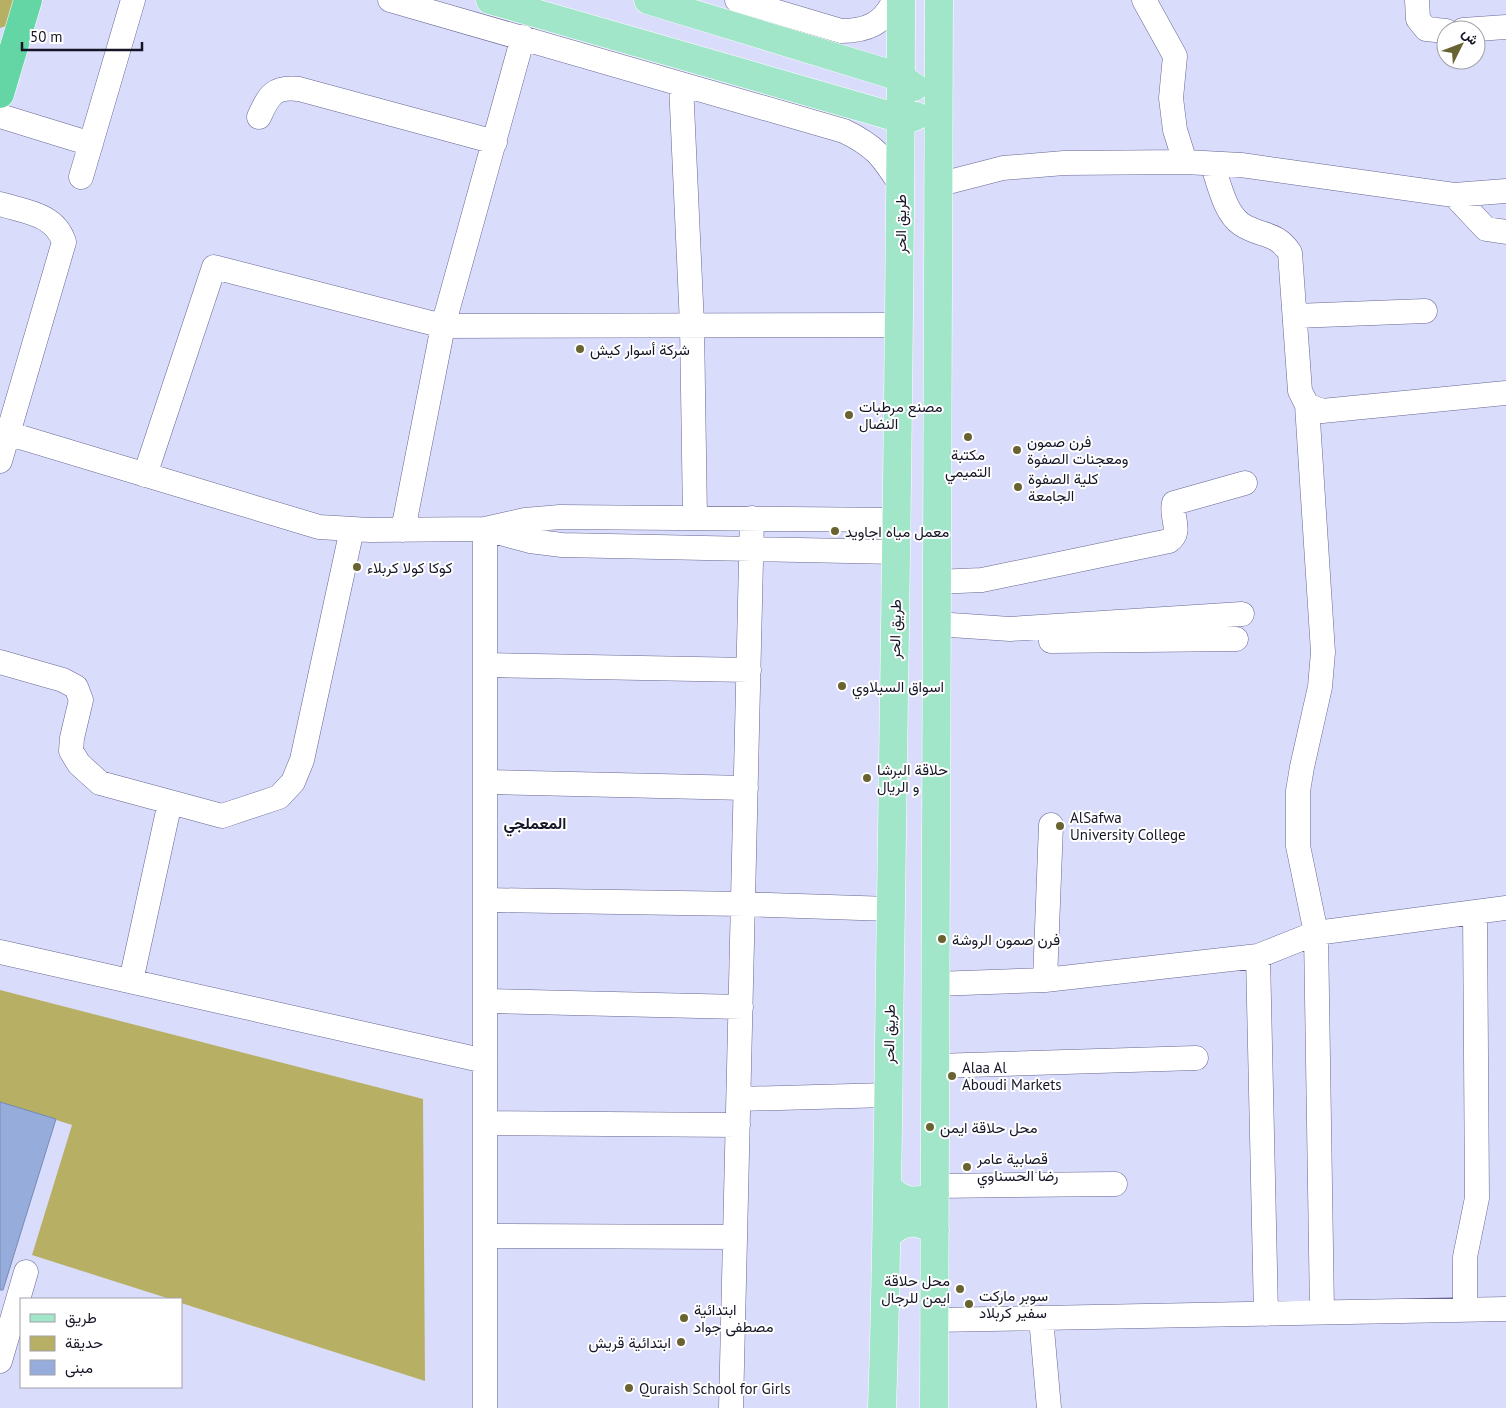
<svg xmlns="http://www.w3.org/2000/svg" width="1506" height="1408" font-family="'PT Sans',Vazirmatn,sans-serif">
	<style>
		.green { fill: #b7b064 }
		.building { fill: #96addc; stroke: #748ab6 }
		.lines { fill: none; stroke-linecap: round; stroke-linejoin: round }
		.minor-casing { stroke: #666694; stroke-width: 25 }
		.major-casing { stroke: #fff; stroke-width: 29 }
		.highway-casing { stroke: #fff; stroke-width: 29 }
		.minor { stroke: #fff; stroke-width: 24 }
		.major { stroke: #a2e6ca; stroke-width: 28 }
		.highway { stroke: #64d6a6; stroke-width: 28 }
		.poi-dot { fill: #686330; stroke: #fff; stroke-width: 2 }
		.labels { text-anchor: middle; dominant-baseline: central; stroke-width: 4; stroke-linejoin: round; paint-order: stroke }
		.street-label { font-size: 15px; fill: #151527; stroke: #fff }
		.poi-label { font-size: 15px; fill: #151527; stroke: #fff; text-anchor: start }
		.neighbourhood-label { font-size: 16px; font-weight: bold; fill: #151527; stroke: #fff }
	</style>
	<rect width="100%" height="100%" fill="#dadcfb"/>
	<path class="green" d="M 0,0 L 15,0 L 6,26 L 0,28 Z
		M 0,990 L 423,1099 L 425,1381 L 181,1303 L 181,1299 L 170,1299 L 32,1255 L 72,1125 L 0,1102 Z"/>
	<path class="building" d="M 0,1102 L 56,1119 L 3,1290 L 0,1290 Z"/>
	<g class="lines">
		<g class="minor-casing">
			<path id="minor" d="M 390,0 L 844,131 C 875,146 882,156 900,184
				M 737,0 L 841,31 C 866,31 884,24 894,0
				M 1144,0 L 1175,56 L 1171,98 L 1175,130 L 1185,162
				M 1417,0 L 1418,19 L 1426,29 L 1446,31
				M 1463,30 L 1506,27
				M 681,84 L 692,325 L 695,518
				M 0,116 L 91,144
				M 259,117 C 269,95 274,86 299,89 L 495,142
				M 1212,164 C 1219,182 1224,212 1241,224 C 1260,237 1276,231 1290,253 L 1300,391 L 1307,405 L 1322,411 L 1506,393
				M 81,177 L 133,0
				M 937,185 L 1003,168 L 1064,163 L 1185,162 L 1241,165 L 1454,195 L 1486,229 L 1506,232
				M 1454,195 L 1506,191
				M 0,204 C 26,212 55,214 64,242 L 0,461
				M 1295,316 L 1425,311
				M 1307,405 L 1323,652 L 1320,687 L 1302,767 L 1298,791 L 1298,846 L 1316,933 L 1322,1312
				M 0,431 L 319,527 L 370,530 L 485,529 L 525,520 L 560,517 L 897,520
				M 145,475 L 214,267 L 443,326 L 900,325
				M 485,529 L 485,1408
				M 403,530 L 443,326 L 523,37
				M 489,530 L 530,541 L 562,545 L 897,552
				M 936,582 L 982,580 L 1169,541 C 1183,531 1170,517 1174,503 L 1245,483
				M 936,624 L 1010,629 L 1242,614
				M 1051,641 L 1236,639
				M 0,662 L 63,680 L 76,687 L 81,700 L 72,738 L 71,751 L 79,764 L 100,783 L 222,816 L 279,797 L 293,782 L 302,760 L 352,529
				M 485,665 L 749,670
				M 485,782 L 746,788
				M 485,900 L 743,904 L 890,909
				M 0,952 L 485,1061
				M 1258,956 L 1266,1314
				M 1045,980 L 1051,825
				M 131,981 L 170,802
				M 935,984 L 1045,980 L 1258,956 L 1316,933 L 1506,908
				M 485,1001 L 741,1007
				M 935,1066 L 1196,1058
				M 739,1099 L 888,1095
				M 485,1123 L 738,1125
				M 935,1186 L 1115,1184
				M 485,1236 L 735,1237
				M 1465,1309 L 1465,1257 L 1477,1198 L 1475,912
				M 1041,1318 L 1049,1408
				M 934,1320 L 1506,1309
				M 0,1361 L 26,1272
				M 731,1408 L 752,518"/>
		</g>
		<g class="major-casing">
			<path id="major" d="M 490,0 L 888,115 L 909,119 L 916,116
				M 648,0 L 900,77 L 914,87
				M 888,1187 C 901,1202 917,1205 935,1194
				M 888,1235 C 902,1220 918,1219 935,1231
				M 882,1408 C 888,1241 888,1073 891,906 C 895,604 901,302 901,0
				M 934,1408 L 939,0"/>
		</g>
		<g class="highway-casing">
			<path id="highway" d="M 0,94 L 28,0"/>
		</g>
		<use href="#minor" class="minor"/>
		<use href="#major" class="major"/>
		<use href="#highway" class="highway"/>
	</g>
	<g class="poi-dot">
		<circle cx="580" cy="349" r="5"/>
		<circle cx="849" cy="415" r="5"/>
		<circle cx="968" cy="437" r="5"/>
		<circle cx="1017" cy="450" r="5"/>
		<circle cx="1018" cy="487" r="5"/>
		<circle cx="835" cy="531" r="5"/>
		<circle cx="357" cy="567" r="5"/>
		<circle cx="842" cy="686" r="5"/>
		<circle cx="867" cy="778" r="5"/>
		<circle cx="1060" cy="826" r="5"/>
		<circle cx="942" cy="939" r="5"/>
		<circle cx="952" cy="1076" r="5"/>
		<circle cx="930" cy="1127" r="5"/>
		<circle cx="967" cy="1167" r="5"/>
		<circle cx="960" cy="1289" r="5"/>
		<circle cx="969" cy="1304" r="5"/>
		<circle cx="684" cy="1318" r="5"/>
		<circle cx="681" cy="1342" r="5"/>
		<circle cx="629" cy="1388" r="5"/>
	</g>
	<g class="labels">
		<g class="street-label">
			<text transform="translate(900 224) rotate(-90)">طريق الحر</text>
			<text transform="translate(895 629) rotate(-89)">طريق الحر</text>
			<text transform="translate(889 1034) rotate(-89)">طريق الحر</text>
		</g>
		<g class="poi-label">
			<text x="590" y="349">شركة أسوار كيش</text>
			<text x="859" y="406">مصنع مرطبات<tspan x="859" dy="17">النضال</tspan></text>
			<text x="1027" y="441">فرن صمون<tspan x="1027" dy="17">ومعجنات الصفوة</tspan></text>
			<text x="968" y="454" text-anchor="middle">مكتبة<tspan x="968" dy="17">التميمي</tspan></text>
			<text x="1028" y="478">كلية الصفوة<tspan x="1028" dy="17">الجامعة</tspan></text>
			<text x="845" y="531">معمل مياه اجاويد</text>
			<text x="367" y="567">كوكا كولا كربلاء</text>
			<text x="852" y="686">اسواق السيلاوي</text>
			<text x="877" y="769">حلاقة البرشا<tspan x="877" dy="17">و الريال</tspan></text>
			<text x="1070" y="817">AlSafwa<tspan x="1070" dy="17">University College</tspan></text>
			<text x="952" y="939">فرن صمون الروشة</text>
			<text x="962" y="1067">Alaa Al<tspan x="962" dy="17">Aboudi Markets</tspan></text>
			<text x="940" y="1127">محل حلاقة ايمن</text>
			<text x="977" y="1158">قصابية عامر<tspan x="977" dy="17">رضا الحسناوي</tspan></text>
			<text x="950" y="1280" text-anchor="end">محل حلاقة<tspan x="950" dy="17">ايمن للرجال</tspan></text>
			<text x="979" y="1295">سوبر ماركت<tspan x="979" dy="17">سفير كربلاد</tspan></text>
			<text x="694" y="1309">ابتدائية<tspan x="694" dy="17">مصطفى جواد</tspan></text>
			<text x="671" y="1342" text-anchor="end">ابتدائية قريش</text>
			<text x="639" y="1388">Quraish School for Girls</text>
		</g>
		<g class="neighbourhood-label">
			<text x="535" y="823">المعملجي</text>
		</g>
	</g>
	<rect x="20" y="1298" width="162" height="90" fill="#ffffff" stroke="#a1a1a9"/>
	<rect x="30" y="1314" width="25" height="8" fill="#a2e6ca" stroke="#a1a1a9"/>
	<text x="65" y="1323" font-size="15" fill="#151527">طريق</text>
	<rect x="30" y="1336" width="25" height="15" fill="#b7b064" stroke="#a1a1a9"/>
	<text x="65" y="1348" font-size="15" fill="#151527">حديقة</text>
	<rect x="30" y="1360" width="25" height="15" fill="#96addc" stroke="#a1a1a9"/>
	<text x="65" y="1373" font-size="15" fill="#151527">مبنى</text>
	<g transform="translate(1461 45) rotate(48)"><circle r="24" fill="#ffffff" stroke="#a1a1a9"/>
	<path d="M0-4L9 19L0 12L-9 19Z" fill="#686330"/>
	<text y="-8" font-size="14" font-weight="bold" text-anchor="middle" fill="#151527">ش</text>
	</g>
	<path d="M22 42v8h120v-8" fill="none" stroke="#151527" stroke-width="2.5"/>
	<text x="30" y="42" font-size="15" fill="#151527" stroke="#ffffff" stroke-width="4" paint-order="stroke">50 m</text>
</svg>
